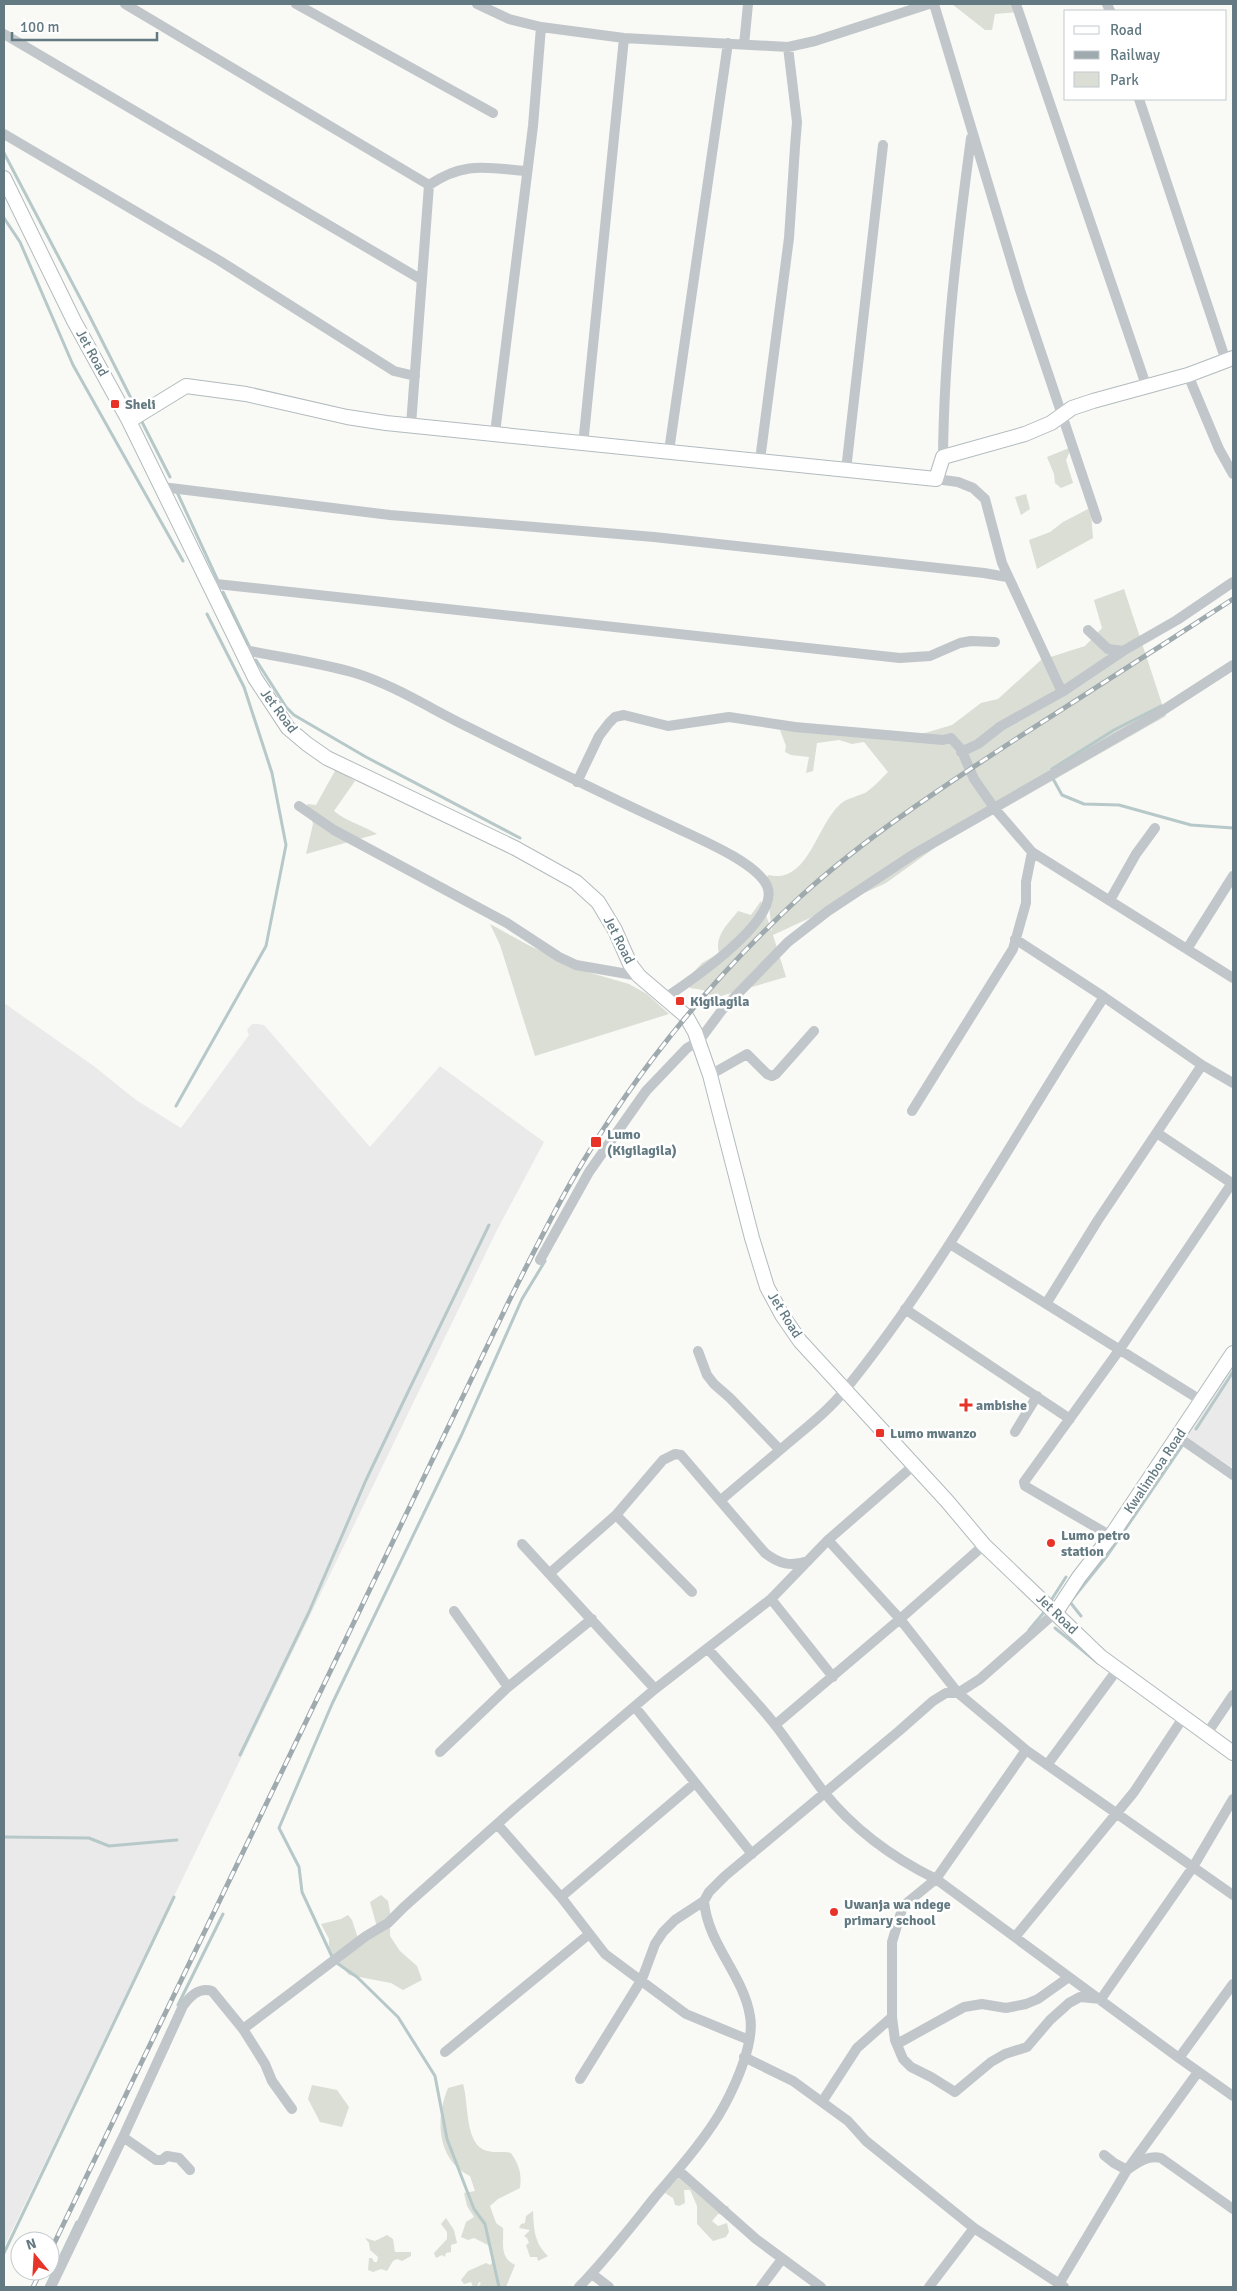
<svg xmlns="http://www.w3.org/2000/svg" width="1237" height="2291" font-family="Signika,sans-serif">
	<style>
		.built { fill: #eaeaea }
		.green { fill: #daded5 }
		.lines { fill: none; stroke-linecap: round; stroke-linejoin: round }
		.stream { stroke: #b7c8c9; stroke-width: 3 }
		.secondary-casing { stroke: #b2bbbe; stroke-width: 16 }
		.street { stroke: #c0c6c9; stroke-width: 10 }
		.secondary { stroke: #fff; stroke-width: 14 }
		.rail-casing { stroke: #9faaae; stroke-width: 5 }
		.rail { stroke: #fff; stroke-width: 3; stroke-dasharray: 9; stroke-linecap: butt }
		.poi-dot { fill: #e73328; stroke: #fff; stroke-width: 2 }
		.labels { text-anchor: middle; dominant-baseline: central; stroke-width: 5; stroke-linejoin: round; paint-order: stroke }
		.street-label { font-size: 14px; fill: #637a82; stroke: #fff }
		.poi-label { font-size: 14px; font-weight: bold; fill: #637a82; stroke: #fff; text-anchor: start }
	</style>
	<rect width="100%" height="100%" fill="#f9f9f6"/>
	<path class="built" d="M 4,1003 L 95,1067 L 136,1100 L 181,1128 L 249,1035 L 247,1030 L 252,1024 L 257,1024 L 264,1025 L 370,1147 L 440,1066 L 544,1142 L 497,1230 L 4,2247 Z
		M 1233,1361 L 1233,1468 L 1184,1436 Z"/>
	<path class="green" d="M 952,4 L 1017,4 L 1019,12 L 995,14 L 992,30 L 985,30 Z
		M 1069,448 L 1070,451 L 1066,460 L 1073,483 L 1061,488 L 1055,483 L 1054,474 L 1047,457 Z
		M 1026,494 L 1030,509 L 1021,515 L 1015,497 Z
		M 1088,509 L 1091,513 L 1093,538 L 1037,569 L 1029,540 L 1050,532 L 1063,522 Z
		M 1124,589 L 1166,716 L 936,847 L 886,883 L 773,935 L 786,977 L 714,998 L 703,990 L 690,988 L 687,979 L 702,963 L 719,953 C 714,936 728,924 738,911 L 751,915 L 761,901 L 772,932 L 766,880 L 768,875 C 810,885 816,822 843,802 C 849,798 858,796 865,793 C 873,788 881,779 888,772 L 864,742 L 852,744 L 839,740 L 817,743 L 813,771 L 806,773 L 809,757 L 791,755 L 785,752 L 786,746 L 780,730 L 833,735 L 925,733 L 952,725 L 981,703 L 998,699 L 1041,660 L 1085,646 L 1102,628 L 1094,600 Z
		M 336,769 L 355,781 L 334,811 C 347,822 363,825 377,834 L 306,854 L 313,824 L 307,804 L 316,805 Z
		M 490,924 L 530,946 L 591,973 L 629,984 L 647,994 L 669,1014 L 535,1056 L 500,945 Z
		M 381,1895 L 388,1901 L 390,1912 L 390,1936 L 400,1951 L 417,1966 L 422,1980 L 403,1990 L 391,1983 L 349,1975 L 329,1953 L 329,1939 L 321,1924 L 341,1919 L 348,1915 L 352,1920 L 358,1938 L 377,1927 L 370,1902 Z
		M 463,2084 C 469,2102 464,2145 487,2151 C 495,2153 503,2151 511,2153 C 519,2165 522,2173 520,2188 L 498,2199 L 490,2206 L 496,2223 L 503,2228 C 504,2243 499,2257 515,2265 L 506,2287 L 478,2287 L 481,2283 L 479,2282 L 477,2287 L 473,2287 L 471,2282 L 464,2284 L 461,2280 L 468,2271 L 486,2263 L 490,2265 L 492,2263 L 490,2246 L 474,2238 L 468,2240 L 461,2237 L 466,2222 L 474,2217 L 467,2206 L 464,2193 L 475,2191 L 470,2176 C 437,2160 435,2119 448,2088 Z
		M 312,2085 L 337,2090 L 349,2107 L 342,2127 L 320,2122 L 308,2099 Z
		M 683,2176 L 715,2206 L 729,2206 L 724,2215 L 718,2214 L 712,2221 L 718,2226 L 727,2223 L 729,2232 L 726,2237 L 713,2241 L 697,2224 L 697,2206 L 690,2190 L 684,2190 L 685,2203 L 679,2206 L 675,2205 L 673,2198 L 665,2193 L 669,2188 L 670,2179 Z
		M 533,2211 C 534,2229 534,2243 548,2256 L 538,2261 L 537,2257 L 530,2257 L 526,2245 L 529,2243 L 527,2238 L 524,2236 L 530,2230 L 519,2228 L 521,2224 L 525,2223 L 526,2216 Z
		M 446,2218 L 454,2230 L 457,2243 L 451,2245 L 451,2252 L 446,2253 L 445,2257 L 442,2255 L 436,2258 L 434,2253 L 447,2239 L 447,2232 L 441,2224 Z
		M 387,2235 L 393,2239 L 395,2252 L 411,2252 L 411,2256 L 402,2261 L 397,2259 L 393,2261 L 387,2271 L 381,2269 L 373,2272 L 368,2270 L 369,2258 L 372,2258 L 374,2262 L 377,2262 L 378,2257 L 370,2250 L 369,2243 L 365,2238 L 375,2241 Z"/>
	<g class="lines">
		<path class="stream" d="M 4,153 L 88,313 L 138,412
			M 4,218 L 20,242 L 73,365 L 183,561
			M 140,418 L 170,477
			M 177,492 L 218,581
			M 223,592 L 250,648
			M 256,660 L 286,707 L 294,715 L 366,757 L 520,838
			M 1052,769 L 1114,730 L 1161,706
			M 1052,777 L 1062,795 L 1084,804 L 1119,805 L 1191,825 L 1233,828
			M 176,1106 L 266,946 L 286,845 L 272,773 L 244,687 L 207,614
			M 1196,1429 L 1233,1372
			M 1050,1602 L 1066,1577
			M 1081,1616 L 1070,1602 L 1107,1556 L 1182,1446
			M 1055,1628 L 1098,1663
			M 1029,1630 L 1046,1610
			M 240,1755 L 309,1612 L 366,1480 L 408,1392 L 489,1225
			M 4,1837 L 89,1838 L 109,1846 L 177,1840
			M 178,2005 L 223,1914
			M 4,2253 L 174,1897
			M 46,2287 L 77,2222
			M 499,2287 L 485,2224 L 474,2209 L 447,2139 L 435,2076 L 398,2017 L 357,1977 L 334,1961 L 302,1892 L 299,1867 L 279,1828 L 332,1704 L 462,1434 L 522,1299 L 545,1261"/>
		<g class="secondary-casing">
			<path id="secondary" d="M 4,178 L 74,321 L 129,421 L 255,678 L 288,728 L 307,744 L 327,758 L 515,848 L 576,882 L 598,902 L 615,930 L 630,964 L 639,976 L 686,1016 L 695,1032 L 710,1075 L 752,1238 L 767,1287 L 782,1315 L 800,1341 L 947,1501 L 984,1545 L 1101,1657 L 1233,1753
				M 129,421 L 186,386 L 246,394 L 347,417 L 386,423 L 936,479 L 943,457 L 1025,434 L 1051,423 L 1072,408 L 1093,401 L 1188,375 L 1233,358
				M 1056,1612 L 1079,1577 L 1111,1536 L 1233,1353"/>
		</g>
		<path class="street" d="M 125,4 L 429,185
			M 296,4 L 493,113
			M 477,4 L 509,19 L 541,27 L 624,38 L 788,47 L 815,41 L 929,4
			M 934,4 L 1020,290 L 1097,519
			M 1016,4 L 1147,388
			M 1107,4 L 1110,11
			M 4,34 L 422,280
			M 744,45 L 748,4
			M 1139,99 L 1226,361
			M 4,134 L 220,261 L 394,371 L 415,376
			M 429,185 C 465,161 486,168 527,171
			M 1188,375 L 1219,449 L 1233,474
			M 411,425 L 429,185
			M 495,433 L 533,126 L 541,27
			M 583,445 L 624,38
			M 669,451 L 728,43
			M 943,457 C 944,350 957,243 971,138
			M 760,460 L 789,238 L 795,147 L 797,122 L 788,47
			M 846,470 L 883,145
			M 936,479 L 958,482 L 973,488 L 985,499 L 1002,563 L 1062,692
			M 162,487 L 390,515 L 654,537 L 984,573 L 1007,577
			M 207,583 L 900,658 L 930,656 L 960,643 L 971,641 L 995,642
			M 1088,630 L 1108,649 L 1123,651
			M 240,649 C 278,657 318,662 355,673 C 394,685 431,709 468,727 C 534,760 601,793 668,824 C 692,836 756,861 767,886 C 782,920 689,982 665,998
			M 961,752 L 978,744 L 1001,726 L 1062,692 L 1123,651 L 1177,620 L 1233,582
			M 577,782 L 599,736 L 609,723 L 615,717 L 624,715 L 668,726 L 729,717 L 795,727 L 943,740 L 951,738 L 961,749 L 974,779 L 995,809 L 1032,852 L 1233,978
			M 299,806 L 334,830 L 507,923 L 559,957 L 576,965 L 639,976
			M 1110,900 L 1136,854 L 1155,828
			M 1015,939 L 1104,997 L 1202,1065 L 1233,1083
			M 1187,949 L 1233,876
			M 710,1075 L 747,1054 L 767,1074 L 772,1076 L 776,1074 L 814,1031
			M 912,1111 L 1013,949 L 1026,903 L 1026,882 L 1032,852
			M 1157,1133 L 1233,1184
			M 950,1244 L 1202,1401
			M 540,1260 L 589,1172 L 646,1091 L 687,1048 L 699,1041 L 722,1010 L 788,942 L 828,911 L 914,854 L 1154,716 L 1233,665
			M 1046,1304 L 1098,1220 L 1202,1065
			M 905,1309 L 1070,1419
			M 698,1351 L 707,1375 L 714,1384 L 730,1398 L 780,1450
			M 1015,1432 L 1037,1396
			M 1178,1437 L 1233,1475
			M 721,1500 C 743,1481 765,1463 787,1444 C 807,1427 828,1411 845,1390 C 944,1268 1018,1128 1104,997
			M 616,1515 L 692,1592
			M 1111,1536 L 1025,1486 L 1024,1482 L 1120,1349 L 1232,1183
			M 828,1540 L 900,1619 L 958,1693 L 1026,1750 L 1233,1895
			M 522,1544 L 655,1689
			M 550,1573 L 616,1515 L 663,1460 L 675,1454 L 681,1455 L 765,1553 C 779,1564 791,1567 808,1561
			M 771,1599 L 833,1677
			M 454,1611 L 508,1687
			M 708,1649 C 730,1674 755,1699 776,1726 C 792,1747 807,1770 823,1791 C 854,1830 891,1857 936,1879 L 1179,2058 L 1233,2096
			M 635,1707 L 752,1854
			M 775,1725 L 900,1619 L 984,1545
			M 1206,1735 L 1233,1695
			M 1026,1750 L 936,1879 L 903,1906 L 892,1942 L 892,2017 L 895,2040 L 903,2059 L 911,2067 L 931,2077 L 955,2092 L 991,2062 L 1005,2054 L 1027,2047 L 1050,2020 L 1069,2003 L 1080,1997 L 1101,1999 L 1193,1867 L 1233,1799
			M 440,1752 L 508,1687 L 592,1619
			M 1047,1765 L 1114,1674 L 1115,1667
			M 498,1825 L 561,1897 L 605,1954 L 686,2014 L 749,2040
			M 561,1897 L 695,1783
			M 1015,1937 L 1134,1792 L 1183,1718
			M 243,2029 L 366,1936 L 388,1923 L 404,1907 L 515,1808 L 655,1689 L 771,1599 L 828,1540 L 913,1466
			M 897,2044 L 964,2007 L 982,2004 L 1006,2008 L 1026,2004 L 1038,1999 L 1069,1977
			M 445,2052 L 588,1935
			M 744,2057 L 793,2081 L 848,2121 L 866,2141 L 974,2228 L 1064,2287
			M 1179,2058 L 1233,1984
			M 580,2079 L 642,1979 L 655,1944 L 663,1932 L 675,1920 L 704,1901 L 709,1892 L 725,1876 L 899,1731 L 933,1701 L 946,1693 L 958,1693 L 980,1679 L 1056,1612
			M 822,2102 L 857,2048 L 892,2017
			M 1104,2155 L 1114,2163 L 1127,2170 C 1138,2162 1148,2155 1161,2158 L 1233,2209
			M 190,2170 L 179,2158 L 167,2156 L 162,2160 L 156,2160 L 123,2137 L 183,2006 C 190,1996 199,1987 212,1991 L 243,2029 L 265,2064 L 272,2081 L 292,2109
			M 678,2170 L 756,2239 L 821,2287
			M 592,2274 L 609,2287
			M 1059,2284 L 1127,2170 L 1198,2072
			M 51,2287 L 123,2137
			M 579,2287 C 606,2259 630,2228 655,2197 C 677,2171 708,2136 724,2106 C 736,2084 755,2042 750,2016 C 743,1974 708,1945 704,1901
			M 761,2287 L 782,2259
			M 929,2287 L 974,2228"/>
		<use href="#secondary" class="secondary"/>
		<g class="rail-casing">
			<path id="rail" d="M 50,2252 L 509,1301 C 529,1261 549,1221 571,1182 C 632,1076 710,980 800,897 C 866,837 941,788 1016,739 C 1089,692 1161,646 1233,599
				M 33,2287 L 41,2271"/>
		</g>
		<use href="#rail" class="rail"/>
	</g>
	<g class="poi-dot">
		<rect x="110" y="399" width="10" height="10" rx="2.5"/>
		<rect x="675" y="996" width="10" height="10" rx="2.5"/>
		<rect x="590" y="1136" width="12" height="12" rx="2.5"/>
		<path d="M963.5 1397.5h5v5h5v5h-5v5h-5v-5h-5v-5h5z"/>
		<rect x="875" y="1428" width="10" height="10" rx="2.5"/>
		<circle cx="1051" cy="1543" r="5"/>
		<circle cx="834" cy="1912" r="5"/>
	</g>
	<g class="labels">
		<g class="street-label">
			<text transform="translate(92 353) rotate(61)">Jet Road</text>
			<text transform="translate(279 711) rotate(53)">Jet Road</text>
			<text transform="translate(619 940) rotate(63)">Jet Road</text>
			<text transform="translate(785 1315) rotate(58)">Jet Road</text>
			<text transform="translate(1155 1471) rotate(-56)">Kwalimboa Road</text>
			<text transform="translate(1057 1614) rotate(44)">Jet Road</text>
		</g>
		<g class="poi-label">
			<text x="125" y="404">Sheli</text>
			<text x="690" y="1001">Kigilagila</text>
			<text x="607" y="1134">Lumo<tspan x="607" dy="16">(Kigilagila)</tspan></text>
			<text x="976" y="1405">ambishe</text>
			<text x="890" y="1433">Lumo mwanzo</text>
			<text x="1061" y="1535">Lumo petro<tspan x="1061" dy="16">station</tspan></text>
			<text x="844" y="1904">Uwanja wa ndege<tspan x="844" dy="16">primary school</tspan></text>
		</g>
	</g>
	<rect width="1237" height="2291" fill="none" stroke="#637a82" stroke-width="10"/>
	<rect x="1064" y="10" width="162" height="90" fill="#ffffff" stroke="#c1cacd"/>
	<rect x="1074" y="26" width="25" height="8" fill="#ffffff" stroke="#c1cacd"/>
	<text x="1110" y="35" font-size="15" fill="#637a82">Road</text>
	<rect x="1074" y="51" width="25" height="8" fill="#9faaae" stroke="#c1cacd"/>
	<text x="1110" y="60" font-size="15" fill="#637a82">Railway</text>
	<rect x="1074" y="72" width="25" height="15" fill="#daded5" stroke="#c1cacd"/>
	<text x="1110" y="85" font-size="15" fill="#637a82">Park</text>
	<g transform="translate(35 2256) rotate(342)"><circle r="24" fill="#ffffff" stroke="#c1cacd"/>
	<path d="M0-4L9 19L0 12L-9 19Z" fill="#e73328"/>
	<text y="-8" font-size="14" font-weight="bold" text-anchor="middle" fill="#637a82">N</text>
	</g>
	<path d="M12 32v8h145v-8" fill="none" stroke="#637a82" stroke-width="2.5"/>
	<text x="20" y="32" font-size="15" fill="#637a82" stroke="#ffffff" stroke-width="4" paint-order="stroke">100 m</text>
</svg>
